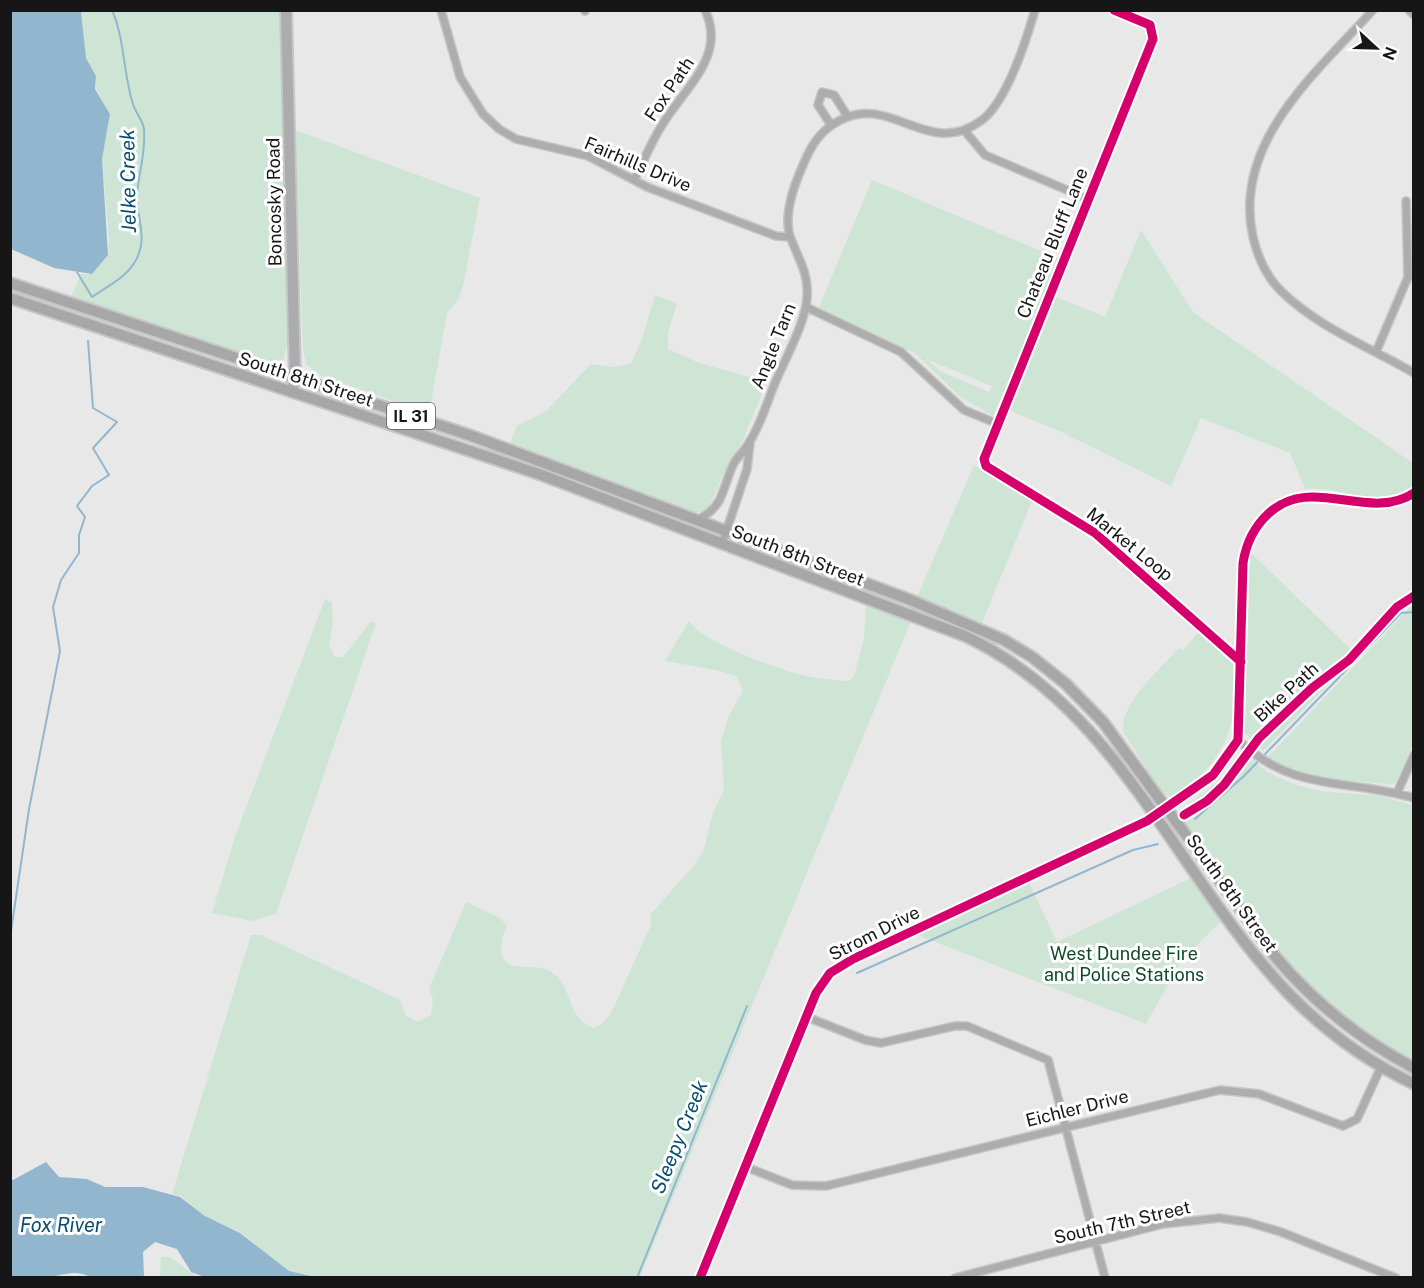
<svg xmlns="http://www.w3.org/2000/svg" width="1424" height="1288" font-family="'Public Sans',sans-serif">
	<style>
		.green { fill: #cee5d5; fill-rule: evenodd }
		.water { fill: #92b6ce }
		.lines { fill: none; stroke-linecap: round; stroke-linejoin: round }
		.stream { stroke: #92b6ce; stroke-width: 2 }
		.street-casing { stroke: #c6c6c7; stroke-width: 10 }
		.secondary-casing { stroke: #c6c6c7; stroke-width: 14 }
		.primary-casing { stroke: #c6c6c7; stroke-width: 14 }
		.street { stroke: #adadae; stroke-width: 7 }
		.secondary { stroke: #acacae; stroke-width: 10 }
		.primary { stroke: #a7a7a8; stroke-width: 10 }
		.cycleway-casing { stroke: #fff; stroke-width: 13 }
		.cycleway { stroke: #d6006c; stroke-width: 9 }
		.labels { text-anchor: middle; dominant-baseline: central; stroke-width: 6; stroke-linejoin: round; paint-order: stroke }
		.shield { fill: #fff; stroke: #5c5c5d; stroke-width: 1.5 }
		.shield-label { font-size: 16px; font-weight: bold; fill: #161617 }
		.street-label { font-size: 18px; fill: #161617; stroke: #fff }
		.park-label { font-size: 18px; fill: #0e4b2a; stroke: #fff }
		.water-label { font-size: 20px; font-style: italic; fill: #084e6e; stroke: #fff }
	</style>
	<rect width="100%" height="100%" fill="#e8e8e9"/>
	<path class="green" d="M 81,11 L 282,11 L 287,344 L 284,359 L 279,363 L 264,362 L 71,297 L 81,274 L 92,274 L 108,255 L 109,239 L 102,159 L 110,114 L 96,89 L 96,76 L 86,58 Z
		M 295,130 L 480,198 L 463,286 L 458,300 L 447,313 L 429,414 L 318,374 L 306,364 L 303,348 Z
		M 872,180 L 1065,261 L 1009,393 L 1004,391 L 993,416 L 959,396 L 915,353 L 817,312 ZM 926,359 L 992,386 L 989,392 L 942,372 Z
		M 1141,230 L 1193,312 L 1413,463 L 1413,488 C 1379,511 1342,485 1305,489 L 1290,453 L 1201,418 L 1171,486 L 1059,431 L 1008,410 L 1054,296 L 1105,317 Z
		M 655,295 L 677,303 L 668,333 L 668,349 L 699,363 L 767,382 L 742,442 L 724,473 L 710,505 L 704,512 L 694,512 L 510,443 L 517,426 L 546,411 L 591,364 L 614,367 L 631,363 L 642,339 Z
		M 974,465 L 1032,501 L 982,623 L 917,597 Z
		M 1250,552 L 1357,655 L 1263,751 L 1244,732 L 1248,558 Z
		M 325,599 L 332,603 L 333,624 L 329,645 L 335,657 L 343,657 L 371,621 L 376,623 L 276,914 L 252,921 L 212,913 L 236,834 Z
		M 866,604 L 911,621 L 640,1277 L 321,1277 L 289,1271 L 240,1232 L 205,1216 L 181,1196 L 172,1194 L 251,935 L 261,935 L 400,1000 L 406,1016 L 418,1022 L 431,1015 L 433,999 L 429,989 L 466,902 L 498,917 L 507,925 C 503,935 497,952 505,961 C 515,972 538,963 550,971 C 574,985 565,1018 594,1028 L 602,1024 L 611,1013 L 651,925 L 650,915 L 695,864 L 703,852 L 712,816 L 724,789 L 721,741 L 729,715 L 743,691 L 736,676 L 716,670 L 665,661 L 689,621 C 703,642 777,669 802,675 C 815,678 830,679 844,681 L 850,680 L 854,676 L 864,639 Z
		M 1413,604 L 1413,744 L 1396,782 L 1390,785 C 1351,778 1300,784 1268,757 Z
		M 1199,632 L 1233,664 C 1239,710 1231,753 1192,782 C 1185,787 1177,795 1168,796 L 1162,793 L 1124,733 C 1116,707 1163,666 1179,648 L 1183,650 Z
		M 1239,754 L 1246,754 L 1267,772 L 1296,785 L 1321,791 L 1379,796 L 1413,805 L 1413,1063 C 1309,1008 1249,912 1182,820 L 1184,809 L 1217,782 Z
		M 1193,877 L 1223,919 L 1181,961 L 1146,1024 L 912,933 L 1027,878 L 1057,942 Z
		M 161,1257 L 170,1257 L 197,1277 L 160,1277 Z"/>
	<path class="water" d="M 10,11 L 81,11 L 86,58 L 96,76 L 95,89 L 110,114 L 102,159 L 108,255 L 92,274 L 54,268 L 11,249 Z
		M 46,1162 L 59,1177 L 87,1179 L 105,1187 L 143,1187 L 180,1197 L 205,1216 L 240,1233 L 289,1271 L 316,1277 L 205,1277 L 191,1272 L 177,1249 L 155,1242 L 143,1252 L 144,1277 L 90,1277 C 74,1268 59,1277 44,1278 C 33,1278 22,1278 11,1277 L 11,1181 Z"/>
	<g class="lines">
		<path class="stream" d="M 77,272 L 92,297 C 109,285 126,278 136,260 C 148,238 137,219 137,197 C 138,174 146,155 144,129 C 143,120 135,112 133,104 C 123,73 125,40 112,10
			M 1195,819 L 1244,776 L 1401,613 L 1414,612
			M 10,938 L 29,809 L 60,651 L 53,607 L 61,580 L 79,553 L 79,535 L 85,517 L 77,506 L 92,486 L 109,475 L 93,448 L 117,422 L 93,408 L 88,341
			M 857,973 L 1133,850 L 1158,844
			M 637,1278 L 747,1006"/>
		<g class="street-casing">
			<path id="street" d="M 441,10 L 460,77 L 483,114 L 499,129 L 516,139 L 588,156 L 647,187 L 776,236 L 789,237
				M 585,10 L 585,11
				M 1114,10 L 1150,25 L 1153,39 L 984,459 L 986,466 L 1095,533 L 1241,662
				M 1373,10 C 1316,73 1232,143 1253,237 C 1258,258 1266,277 1282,292 C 1318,327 1371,348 1414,373
				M 1409,10 L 1414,15
				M 831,125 L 818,105 L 822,92 L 834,95 L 848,117
				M 964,130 L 985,155 L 1088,199
				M 634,180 C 644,161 652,140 664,122 C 685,88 727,55 705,10
				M 806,307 L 901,352 L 964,410 L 998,424
				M 1376,352 L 1408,277 L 1406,201
				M 699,519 C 707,515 714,509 719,501 C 725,489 728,475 734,463 C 739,455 746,449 750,441 C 761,424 767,402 775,383 C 785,359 805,324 807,298 C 809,274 799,260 791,239 C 781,213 798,175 809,152 C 823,124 853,107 884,116 C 920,126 946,147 982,120 C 1007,101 1026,41 1035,10
				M 722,544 L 747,469 L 750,443
				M 1238,740 C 1294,793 1345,778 1414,798
				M 1397,793 L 1414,755
				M 807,1017 L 865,1040 L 881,1043 L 955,1026 L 967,1026 L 1048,1060 L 1105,1278
				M 746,1167 L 792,1185 L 826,1186 L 1220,1090 L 1259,1094 L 1343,1126 L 1357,1119 L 1381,1067
				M 700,1278 L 816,993 L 830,973 L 853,959 L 1147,821 L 1213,775 L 1238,740 L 1243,563 C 1246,544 1254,527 1268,514 C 1311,473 1368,523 1414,493
				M 955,1278 L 1163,1224 L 1219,1218 L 1247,1222 L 1281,1232 L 1396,1278"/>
		</g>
		<g class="secondary-casing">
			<path id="secondary" d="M 286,10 L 295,378 L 292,392"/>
		</g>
		<g class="primary-casing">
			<path id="primary" d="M 10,283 L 472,436 L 908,599 L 1004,640 L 1032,657 L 1066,684 L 1103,722 L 1274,955 C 1314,1003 1359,1039 1414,1068
				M 10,298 L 539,474 L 965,636 C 1122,710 1177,880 1293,998 C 1328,1033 1368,1062 1414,1084"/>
		</g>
		<use href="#street" class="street"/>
		<use href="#secondary" class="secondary"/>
		<use href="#primary" class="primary"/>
		<g class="cycleway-casing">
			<path id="cycleway" d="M 1114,10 L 1150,25 L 1153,39 L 984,459 L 986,466 L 1095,533 L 1241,662
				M 1184,815 L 1207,801 L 1224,785 L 1259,738 L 1312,688 L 1349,660 L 1397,607 L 1414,596
				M 700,1278 L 816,993 L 830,973 L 853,959 L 1147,821 L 1213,775 L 1238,740 L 1243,563 C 1246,544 1254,527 1268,514 C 1311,473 1368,523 1414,493"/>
		</g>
		<use href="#cycleway" class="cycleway"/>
	</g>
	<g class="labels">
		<rect class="shield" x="387" y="403" width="48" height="26" rx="4.5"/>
		<g class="shield-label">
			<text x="411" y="416">IL 31</text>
		</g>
		<g class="street-label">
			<text transform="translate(669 89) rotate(-56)">Fox Path</text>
			<text transform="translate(638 164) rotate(23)">Fairhills Drive</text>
			<text transform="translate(274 202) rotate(-91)">Boncosky Road</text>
			<text transform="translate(1052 243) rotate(-68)">Chateau Bluff Lane</text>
			<text transform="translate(773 346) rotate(-68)">Angle Tarn</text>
			<text transform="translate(306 379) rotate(18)">South 8th Street</text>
			<text transform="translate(1130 544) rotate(39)">Market Loop</text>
			<text transform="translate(798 555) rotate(21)">South 8th Street</text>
			<text transform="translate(1286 692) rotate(-42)">Bike Path</text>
			<text transform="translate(1232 893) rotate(54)">South 8th Street</text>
			<text transform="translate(874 933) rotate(-27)">Strom Drive</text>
			<text transform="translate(1077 1108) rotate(-14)">Eichler Drive</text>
			<text transform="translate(1122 1222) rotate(-13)">South 7th Street</text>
		</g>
		<g class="park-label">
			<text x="1124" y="953">West Dundee Fire<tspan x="1124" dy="21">and Police Stations</tspan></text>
		</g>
		<g class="water-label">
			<text transform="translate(128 181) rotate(-91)">Jelke Creek</text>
			<text transform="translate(679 1137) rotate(-68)">Sleepy Creek</text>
			<text x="61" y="1225">Fox River</text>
		</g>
	</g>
	<rect width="1424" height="1288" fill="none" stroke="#161617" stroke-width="24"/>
	<g transform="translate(1376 48) rotate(112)" stroke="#ffffff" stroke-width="4.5" paint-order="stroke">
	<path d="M0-4.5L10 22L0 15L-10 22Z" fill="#161617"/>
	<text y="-9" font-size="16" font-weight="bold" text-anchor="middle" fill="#161617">N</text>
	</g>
</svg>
